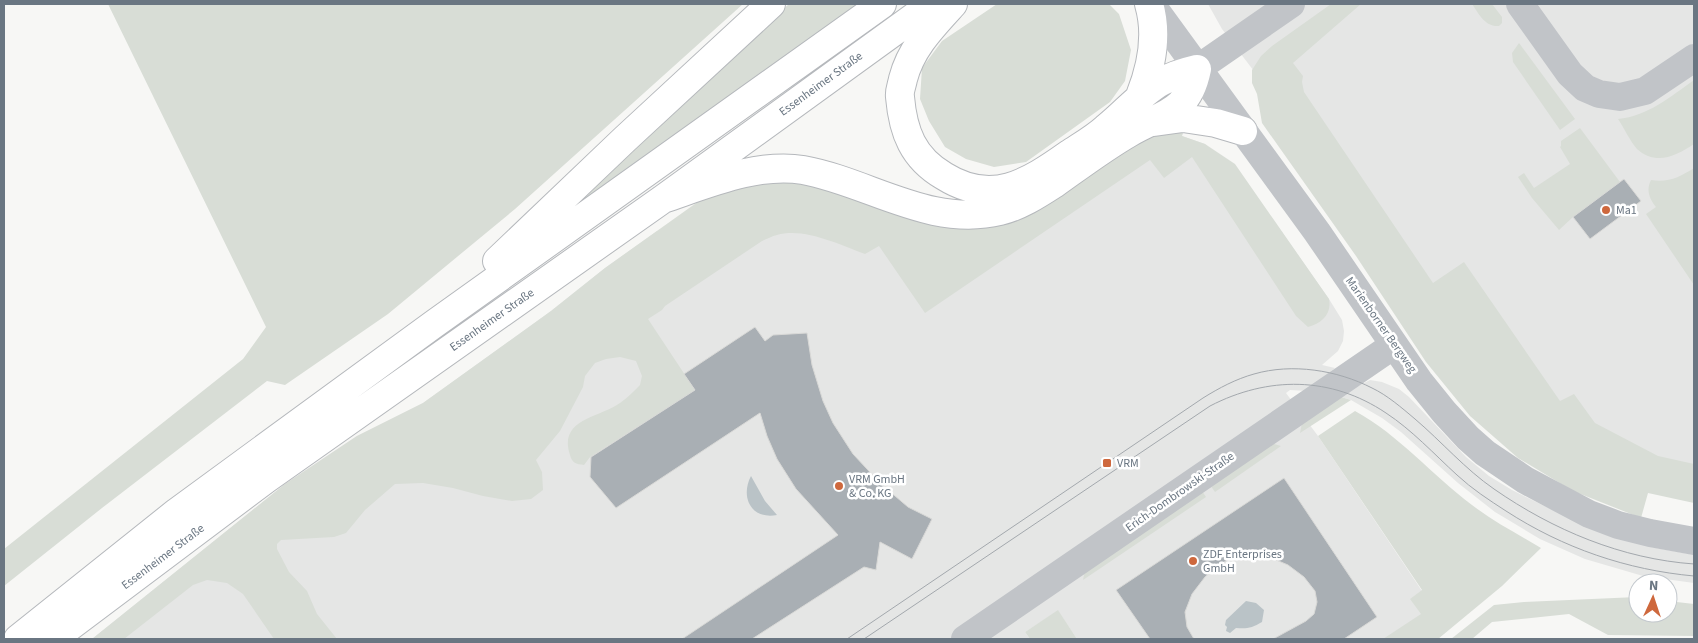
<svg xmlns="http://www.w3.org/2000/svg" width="1698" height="643" font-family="'Source Sans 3',sans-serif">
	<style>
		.built { fill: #e5e6e5 }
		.green { fill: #d8ddd6 }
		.water { fill: #bac3c7 }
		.building { fill: #a9afb4; stroke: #d9d9d7 }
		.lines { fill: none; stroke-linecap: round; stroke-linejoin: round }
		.major-casing { stroke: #b5b8bc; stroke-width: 30 }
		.minor { stroke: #c1c4c8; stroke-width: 28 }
		.major { stroke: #fff; stroke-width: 28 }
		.tram { stroke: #a3a8ad; stroke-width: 1 }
		.poi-dot { fill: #ce683d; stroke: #fff; stroke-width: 2 }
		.labels { text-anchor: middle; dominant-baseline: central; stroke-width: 5; stroke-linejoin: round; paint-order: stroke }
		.street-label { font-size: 12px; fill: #6a7682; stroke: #fff }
		.poi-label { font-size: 12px; fill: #6a7682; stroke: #fff; text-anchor: start }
	</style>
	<rect width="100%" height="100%" fill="#f7f7f5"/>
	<path class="built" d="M 1208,4 L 1694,4 L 1694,491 L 1539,416 L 1269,91 L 1222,29 Z
		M 1184,128 L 1182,136 L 1205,144 L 1252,190 L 1329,299 L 1342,320 L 1344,331 L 1343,341 L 1338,351 L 1322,365 L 1335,368 L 1307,391 L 1290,390 L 1286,393 L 1318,436 L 1422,591 L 1428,639 L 1077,639 L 1058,611 L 1025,632 L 1030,639 L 92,639 L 285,484 L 357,436 L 423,403 L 551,311 L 605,268 L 657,231 L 925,218 Z
		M 1370,380 L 1382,382 L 1399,389 L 1409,397 L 1466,457 L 1489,476 L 1512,490 L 1579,523 L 1612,536 L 1651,547 L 1694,555 L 1694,583 L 1643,576 L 1585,559 L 1540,539 L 1495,512 L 1458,483 L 1401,432 L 1382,418 L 1351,400 L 1338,396 Z"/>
	<path class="green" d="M 108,4 L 743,4 L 515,209 L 388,314 L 285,385 L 267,381 L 102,508 L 4,586 L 4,549 L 243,359 L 266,327 Z
		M 789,4 L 860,4 L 563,217 L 559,212 Z
		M 997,4 L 1109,4 L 1119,14 L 1131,50 L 1125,81 L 1110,102 L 1026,162 L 994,167 L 966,159 L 945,147 L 929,121 L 920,99 L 922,68 L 942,41 Z
		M 1331,4 L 1361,4 L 1293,63 L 1303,76 L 1302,82 L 1304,92 L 1433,283 L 1464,262 L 1560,401 L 1574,394 L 1595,423 L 1658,456 L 1694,464 L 1694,503 L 1648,493 L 1641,518 L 1573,491 L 1518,458 L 1470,416 L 1426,362 L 1356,256 L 1262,123 L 1257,94 L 1252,83 L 1252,70 L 1261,56 L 1272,46 Z
		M 1472,4 L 1492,4 L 1502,17 L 1502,23 L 1499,26 C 1485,27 1479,14 1472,4 Z
		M 1519,43 L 1575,119 L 1560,130 L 1513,62 L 1512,53 Z
		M 1694,80 L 1694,144 C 1676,156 1656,166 1637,149 C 1630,141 1624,128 1618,119 C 1648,116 1670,97 1694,80 Z
		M 1184,128 L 1182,136 L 1205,144 L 1235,164 L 1329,299 C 1332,314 1322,323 1308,327 L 1296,316 L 1192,157 L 1164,178 L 1150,160 L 925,313 L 879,246 L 865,254 C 840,245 804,227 777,235 C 772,236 767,239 762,241 L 665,306 L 662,310 L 648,319 L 695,390 L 590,457 L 584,465 C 576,464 572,463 570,455 C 558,419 599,418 620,403 C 627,398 634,391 640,385 L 642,376 L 636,361 L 620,357 L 606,359 L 595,363 L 585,376 L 583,387 L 560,431 L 536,460 L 542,472 L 543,490 L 531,499 L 512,501 L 483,496 L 453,488 L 423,483 L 395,484 L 365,510 L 346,533 L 334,537 L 281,540 L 277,544 L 277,549 L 289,572 L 307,591 L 317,614 L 337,639 L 274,639 L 243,594 L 227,583 L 207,580 L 193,585 L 124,639 L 92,639 L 285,484 L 357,436 L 423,403 L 551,311 L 605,268 L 699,201 L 732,186 L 789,177 L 925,218 L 1123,143 Z
		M 1580,128 L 1620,182 L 1573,217 L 1559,230 L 1532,198 L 1518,177 L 1524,173 L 1534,188 L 1570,164 L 1560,147 L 1561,146 L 1561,141 Z
		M 1694,168 L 1694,285 L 1646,214 L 1656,207 C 1649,198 1646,190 1651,180 C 1668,183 1680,177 1694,168 Z
		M 1338,396 L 1351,400 L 1300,433 L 1303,418 Z
		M 1355,411 C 1399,435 1432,475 1472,505 C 1494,522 1518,534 1541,548 L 1502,586 L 1438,639 L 1383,639 L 1421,614 L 1410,599 L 1422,590 L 1318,436 Z
		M 1267,442 L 1281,446 L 1215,492 L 1208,482 Z
		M 1200,488 L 1206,497 L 1083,580 L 1086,564 Z
		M 1637,597 L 1638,613 L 1668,613 L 1668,601 L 1694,604 L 1694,636 L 1608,635 L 1569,614 L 1492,622 L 1472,639 L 1451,639 L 1494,605 L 1524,602 Z
		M 1058,610 L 1077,639 L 1030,639 L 1025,632 Z"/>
	<path class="water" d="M 751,476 L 765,501 L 777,515 C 751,520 740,497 751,476 Z
		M 1246,601 L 1256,603 L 1264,610 L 1262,622 C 1252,628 1247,629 1236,628 L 1230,633 L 1226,631 L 1227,627 L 1225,625 L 1226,620 Z"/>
	<path class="building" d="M 1624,179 L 1641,201 L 1590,239 L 1573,217 Z
		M 755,327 L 765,341 L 773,335 L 807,333 L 812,365 L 823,401 L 833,423 L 853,454 L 881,484 L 908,507 L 932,519 L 912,559 L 880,542 L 876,570 L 864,567 L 752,639 L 682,639 L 838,535 L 796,489 L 777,459 L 767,436 L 760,413 L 616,508 L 590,477 L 591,457 L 695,390 L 684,374 Z
		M 1284,478 L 1377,617 L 1344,639 L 1273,639 L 1306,621 L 1314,614 L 1317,602 L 1315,591 L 1304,577 L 1288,565 L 1269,557 L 1251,556 L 1233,557 L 1219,565 L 1205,577 L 1192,594 L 1185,612 L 1187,627 L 1194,639 L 1150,639 L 1116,590 Z"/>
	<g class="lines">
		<g class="major-casing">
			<path id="major" d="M 1140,96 C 1152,66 1158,35 1149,4
				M 1154,122 L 1183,118 L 1216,123 L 1243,131
				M 663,199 C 705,185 758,162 803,170 C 869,182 930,228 1000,211 C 1020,206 1037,195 1054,184 C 1078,167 1103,148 1129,133 C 1163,113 1188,114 1197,69 C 1184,72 1173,75 1161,82 C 1140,94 1125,113 1106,128 C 1095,138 1081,146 1069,154 C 1028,183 992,206 944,176 C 913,158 903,132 900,97 C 899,91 902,85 903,79 C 911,48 932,27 953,4
				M 497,261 L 625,139 L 771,4
				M 18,639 L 177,512 L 434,324 L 882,4
				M 53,639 L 266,479 L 663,199 L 932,4"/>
		</g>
		<path class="minor" d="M 1151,4 L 1317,232 L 1419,381 L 1444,412 L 1468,438 L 1485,453 L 1525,480 L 1589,514 L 1618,525 L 1650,533 L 1694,541
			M 1520,4 L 1570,74 L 1585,88 L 1599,94 L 1620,97 L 1645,91 L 1694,58
			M 1197,69 L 1291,4
			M 965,639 L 1394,345"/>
		<use href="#major" class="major"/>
		<path class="tram" d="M 847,639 L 1203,398 C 1219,388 1236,379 1254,374 C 1292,363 1337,370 1372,388 C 1387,395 1402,408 1415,419 C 1442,442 1465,469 1494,489 C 1553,530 1622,559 1694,564
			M 864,639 L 1210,406 C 1268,376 1331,376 1386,413 C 1412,430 1434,454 1457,475 C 1472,489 1489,500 1506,511 C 1563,548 1627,570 1694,576"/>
	</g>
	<g class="poi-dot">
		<circle cx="1606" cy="210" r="5"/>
		<rect x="1102" y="458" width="10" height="10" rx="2.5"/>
		<circle cx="839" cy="486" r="5"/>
		<circle cx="1193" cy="561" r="5"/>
	</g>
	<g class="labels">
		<g class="street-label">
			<text transform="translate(821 84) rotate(-36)">Essenheimer Straße</text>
			<text transform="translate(492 320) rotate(-35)">Essenheimer Straße</text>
			<text transform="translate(1381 325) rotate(55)">Marienborner Bergweg</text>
			<text transform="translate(1180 492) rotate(-35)">Erich-Dombrowski-Straße</text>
			<text transform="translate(163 557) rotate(-37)">Essenheimer Straße</text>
		</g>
		<g class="poi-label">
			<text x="1616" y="210">Ma1</text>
			<text x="1117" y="463">VRM</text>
			<text x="849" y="479">VRM GmbH<tspan x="849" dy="14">&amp; Co. KG</tspan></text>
			<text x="1203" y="554">ZDF Enterprises<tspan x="1203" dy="14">GmbH</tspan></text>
		</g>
	</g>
	<rect width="1698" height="643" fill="none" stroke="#6a7682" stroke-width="10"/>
	<g transform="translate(1653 598) rotate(3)"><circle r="24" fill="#ffffff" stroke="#c3c8cd"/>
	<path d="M0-4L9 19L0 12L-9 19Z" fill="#ce683d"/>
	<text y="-8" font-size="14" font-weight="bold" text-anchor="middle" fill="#6a7682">N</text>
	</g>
</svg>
